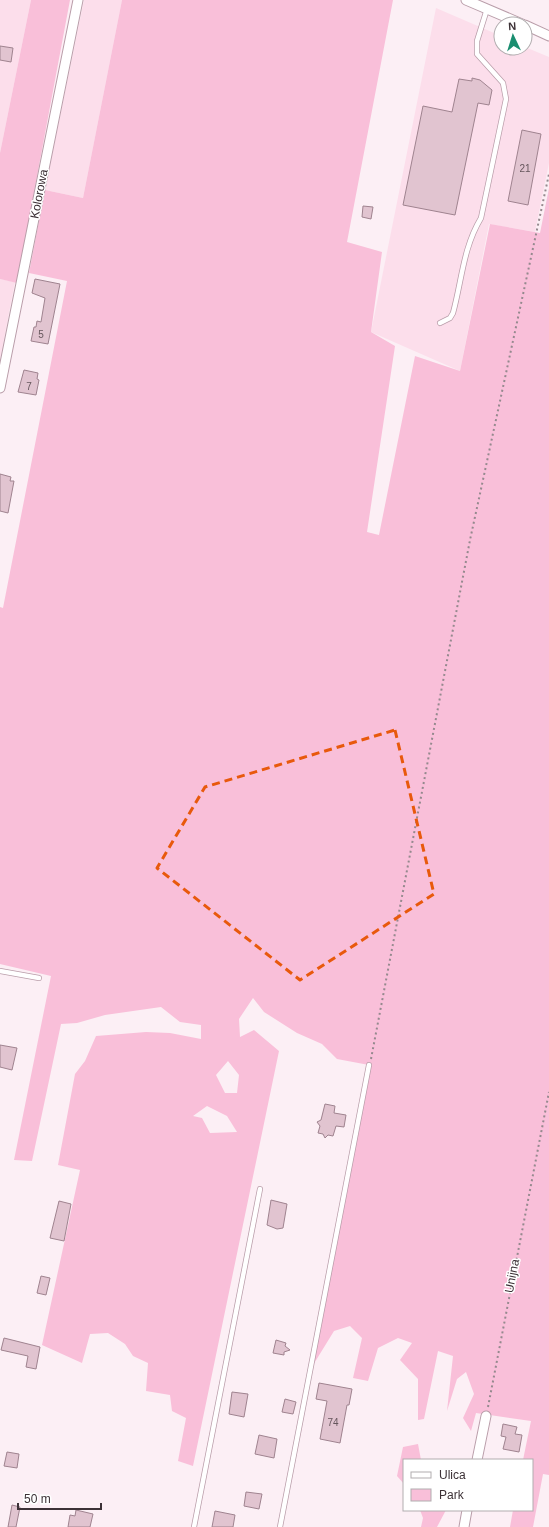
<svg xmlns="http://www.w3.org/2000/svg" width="549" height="1527" font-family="Helvetica,sans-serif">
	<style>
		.built { fill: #fcdeeb }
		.green { fill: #f9bfd9; fill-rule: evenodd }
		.building { fill: #e1c4d0; stroke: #9f838f }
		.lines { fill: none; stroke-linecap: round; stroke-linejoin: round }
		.lane-casing { stroke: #b99da9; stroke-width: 6 }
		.street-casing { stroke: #b99da9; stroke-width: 11 }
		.path { stroke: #95898e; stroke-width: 2; stroke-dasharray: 2 3; stroke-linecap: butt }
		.lane { stroke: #fff; stroke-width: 4.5 }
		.street { stroke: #fff; stroke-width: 9 }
		.marked { fill: none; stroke: #e8590c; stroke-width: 3; stroke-dasharray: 8 5; stroke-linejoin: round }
		.labels { text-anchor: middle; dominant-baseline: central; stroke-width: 3; stroke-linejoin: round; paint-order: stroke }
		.number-label { font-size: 10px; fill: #65565c }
		.street-label { font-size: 12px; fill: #3c3136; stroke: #fff }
	</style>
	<rect width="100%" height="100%" fill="#fceff5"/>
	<path class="built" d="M 0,0 L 31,0 L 0,153 Z
		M 84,0 L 122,0 L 83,198 L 45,190 Z
		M 436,8 L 501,36 L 501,48 L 525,47 L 549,57 L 549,163 L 535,232 L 489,224 L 460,371 L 371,332 Z
		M 0,279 L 15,282 L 0,359 Z"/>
	<path class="green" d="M 31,0 L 70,0 L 17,283 L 0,279 L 0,153 Z
		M 122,0 L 393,0 L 347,242 L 382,252 L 371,332 L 395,346 L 367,532 L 379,535 L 415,356 L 460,371 L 490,224 L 540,233 L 549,188 L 549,1475 L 543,1474 L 533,1527 L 510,1527 L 513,1510 L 532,1510 L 532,1460 L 523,1460 L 531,1421 L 476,1413 L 471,1431 L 463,1418 L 474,1394 L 466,1372 L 457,1379 L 447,1411 L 453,1356 L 438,1351 L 424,1419 L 418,1420 L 418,1379 L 400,1360 L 412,1343 L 398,1338 L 378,1348 L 368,1381 L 353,1378 L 362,1338 L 350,1326 L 334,1331 L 310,1370 L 369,1065 L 337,1059 L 322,1044 L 297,1033 L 264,1012 L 253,998 L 239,1019 L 240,1037 L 254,1030 L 279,1051 L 193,1466 L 178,1461 L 186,1418 L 172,1411 L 170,1395 L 146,1391 L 148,1363 L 133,1356 L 125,1344 L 108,1333 L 90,1334 L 82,1363 L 42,1345 L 80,1170 L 58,1165 L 75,1074 L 85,1061 L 96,1036 L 146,1032 L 170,1033 L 201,1039 L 201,1025 L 180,1022 L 161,1007 L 105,1015 L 77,1023 L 61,1024 L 32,1161 L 14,1160 L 51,976 L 0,964 L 0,607 L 3,608 L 67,281 L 29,273 L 45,190 L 83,198 ZM 228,1061 L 239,1075 L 237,1093 L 225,1093 L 216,1075 ZM 207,1106 L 227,1116 L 237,1132 L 210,1133 L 202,1118 L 193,1116 Z
		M 418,1444 L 421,1460 L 404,1460 L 404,1484 L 397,1476 L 403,1447 Z
		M 420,1510 L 446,1510 L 437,1527 L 421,1527 L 423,1518 Z"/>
	<path class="building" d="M 0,46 L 13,48 L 11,62 L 0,60 Z
		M 472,78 L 480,80 L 492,90 L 489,105 L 478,103 L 455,215 L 403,205 L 423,106 L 452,112 L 459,79 L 472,81 Z
		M 522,130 L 541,134 L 528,205 L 508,201 Z
		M 363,206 L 373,207 L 371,219 L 362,217 Z
		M 35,279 L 60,284 L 48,344 L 31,341 L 34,327 L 36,327 L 37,321 L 41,322 L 45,298 L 32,293 Z
		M 24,370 L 38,373 L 37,379 L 39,380 L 36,395 L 18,392 Z
		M 0,474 L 11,477 L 10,481 L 14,481 L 8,513 L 0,511 Z
		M 0,1045 L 17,1048 L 12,1070 L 0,1067 Z
		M 325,1104 L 335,1106 L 334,1113 L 346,1115 L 344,1127 L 336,1126 L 333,1136 L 328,1135 L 325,1138 L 323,1134 L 318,1133 L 320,1126 L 317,1122 L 321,1120 Z
		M 271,1200 L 287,1204 L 283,1228 L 277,1229 L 267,1225 Z
		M 59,1201 L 71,1204 L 64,1241 L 50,1238 Z
		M 41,1276 L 50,1278 L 46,1295 L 37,1293 Z
		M 4,1338 L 40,1347 L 36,1369 L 26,1367 L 28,1356 L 1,1350 Z
		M 276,1340 L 286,1343 L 285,1346 L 290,1350 L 284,1352 L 284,1355 L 273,1353 Z
		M 319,1383 L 352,1389 L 349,1405 L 347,1405 L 340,1443 L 320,1439 L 327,1401 L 316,1399 Z
		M 232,1392 L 248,1394 L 244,1417 L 229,1414 Z
		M 285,1399 L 296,1402 L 293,1414 L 282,1412 Z
		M 503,1424 L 517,1427 L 515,1434 L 522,1435 L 519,1452 L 503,1449 L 506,1437 L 501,1436 Z
		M 259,1435 L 277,1439 L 274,1458 L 255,1454 Z
		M 7,1452 L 19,1454 L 17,1468 L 4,1466 Z
		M 246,1492 L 262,1494 L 259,1509 L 244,1506 Z
		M 12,1505 L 20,1507 L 16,1527 L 8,1527 Z
		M 76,1510 L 93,1514 L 90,1527 L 68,1527 L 70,1515 L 75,1516 Z
		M 215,1511 L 235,1515 L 233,1527 L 212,1527 Z"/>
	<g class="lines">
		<g class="lane-casing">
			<path id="lane" d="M 440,323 L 450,318 L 453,313 C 462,280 463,248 481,218 L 506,99 L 503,83 L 477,54 L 477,41 L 487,9
				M 0,971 L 39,978
				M 194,1527 L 260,1189
				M 280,1527 L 369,1065"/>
		</g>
		<g class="street-casing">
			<path id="street" d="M 466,0 L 522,24
				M 525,25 L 549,36
				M 0,388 L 78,0
				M 477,1460 L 486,1416
				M 464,1527 L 467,1510"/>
		</g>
		<path class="path" d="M 371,1059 L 470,540 L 549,174
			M 488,1407 L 549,1092"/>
		<use href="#lane" class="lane"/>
		<use href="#street" class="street"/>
	</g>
	<path class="marked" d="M 395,730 L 434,894 L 300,980 L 157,868 L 205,787 Z"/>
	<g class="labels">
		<g class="number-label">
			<text x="525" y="168">21</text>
			<text x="41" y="334">5</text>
			<text x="29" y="386">7</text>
			<text x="333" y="1422">74</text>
		</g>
		<g class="street-label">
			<text transform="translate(39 194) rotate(-79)">Kolorowa</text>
			<text transform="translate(512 1276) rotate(-79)">Unijna</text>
		</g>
	</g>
	<rect x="403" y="1459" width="130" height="52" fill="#ffffff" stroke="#b1adaf"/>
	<rect x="411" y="1472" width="20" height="6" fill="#ffffff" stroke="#b1adaf"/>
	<text x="439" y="1479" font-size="12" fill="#3c3136">Ulica</text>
	<rect x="411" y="1489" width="20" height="12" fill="#f9bfd9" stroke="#b1adaf"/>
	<text x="439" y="1499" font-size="12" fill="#3c3136">Park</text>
	<g transform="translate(513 36) rotate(356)"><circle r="19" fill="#ffffff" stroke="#b1adaf"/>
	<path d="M0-3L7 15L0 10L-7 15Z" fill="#1a8e70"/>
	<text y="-6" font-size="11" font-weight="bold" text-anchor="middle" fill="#3c3136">N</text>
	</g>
	<path d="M18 1503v6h83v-6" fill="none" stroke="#3c3136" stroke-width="2"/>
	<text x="24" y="1503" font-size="12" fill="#3c3136" stroke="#ffffff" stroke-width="3" paint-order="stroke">50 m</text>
</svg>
